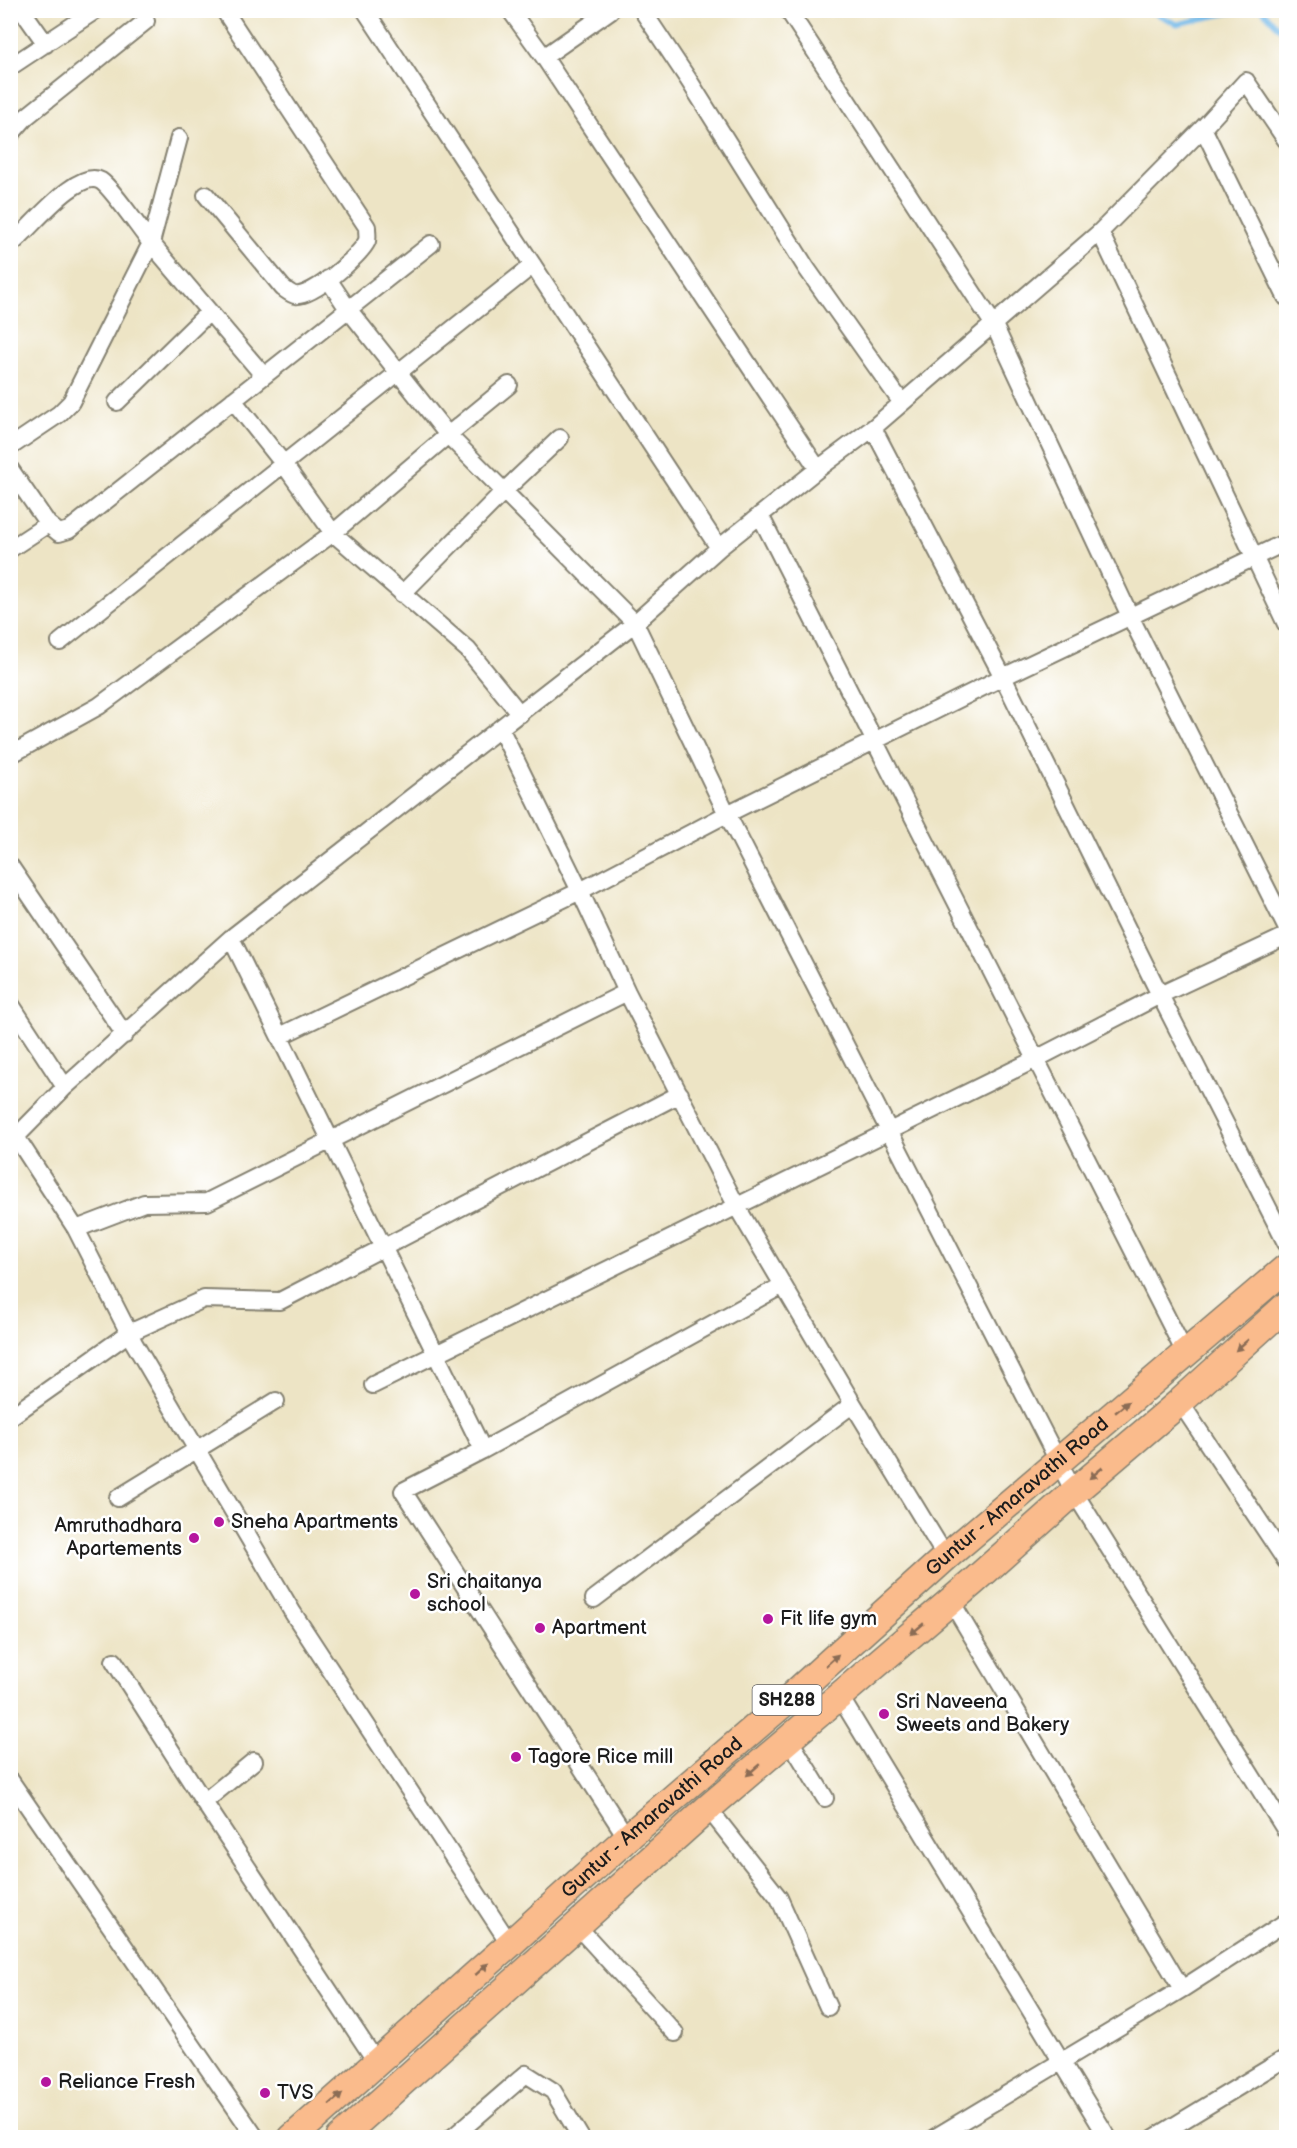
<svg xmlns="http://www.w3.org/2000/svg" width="1297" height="2148" font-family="'Balsamiq Sans',sans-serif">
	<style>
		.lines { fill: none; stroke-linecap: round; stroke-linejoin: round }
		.stream { stroke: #70b8e8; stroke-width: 5 }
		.street-casing { stroke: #848070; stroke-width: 20 }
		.primary-casing { stroke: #848070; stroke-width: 30 }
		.street { stroke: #fff; stroke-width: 16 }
		.primary { stroke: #fabb8c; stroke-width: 27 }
		.oneway { fill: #8b6c54 }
		.poi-dot { fill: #b5179e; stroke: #fff; stroke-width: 2 }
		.labels { text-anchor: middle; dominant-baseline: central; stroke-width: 5; stroke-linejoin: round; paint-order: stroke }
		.shield { fill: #fff; stroke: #606060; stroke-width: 1.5 }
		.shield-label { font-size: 18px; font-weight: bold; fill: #1c1c1c }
		.street-label { font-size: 20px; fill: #1c1c1c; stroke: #fff }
		.poi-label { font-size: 20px; fill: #1c1c1c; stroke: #fff; text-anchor: start }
	</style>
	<rect width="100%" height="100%" fill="#fff"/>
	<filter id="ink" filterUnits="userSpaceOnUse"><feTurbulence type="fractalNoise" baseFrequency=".0167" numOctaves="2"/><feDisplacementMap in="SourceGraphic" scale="12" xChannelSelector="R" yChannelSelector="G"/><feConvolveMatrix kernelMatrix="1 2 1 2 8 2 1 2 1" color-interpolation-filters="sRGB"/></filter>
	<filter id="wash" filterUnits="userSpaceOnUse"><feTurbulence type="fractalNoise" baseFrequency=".008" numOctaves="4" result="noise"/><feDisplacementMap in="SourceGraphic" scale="24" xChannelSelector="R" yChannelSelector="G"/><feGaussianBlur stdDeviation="1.35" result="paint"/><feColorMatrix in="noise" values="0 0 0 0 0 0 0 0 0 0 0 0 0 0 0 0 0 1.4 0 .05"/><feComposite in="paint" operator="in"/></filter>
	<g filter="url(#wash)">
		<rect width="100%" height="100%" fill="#ede4c5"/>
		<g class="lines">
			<path class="stream" d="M 1148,10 L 1177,24 L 1243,10
				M 1262,10 L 1286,35"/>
		</g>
	</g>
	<g filter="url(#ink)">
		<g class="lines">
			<g class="street-casing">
				<path id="street" d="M 22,10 L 46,44
					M 365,10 L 719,548
					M 510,10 L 544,57 L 818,469 L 873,428 L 1003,677 L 1160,995 L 1286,1243
					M 642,10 L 688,79 L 807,269 L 902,403
					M 788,10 L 994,325 L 1130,616 L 1286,927
					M 544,57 L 611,10
					M 10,67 L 96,10
					M 1203,128 L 1286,297
					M 10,135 L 26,117 L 146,21
					M 179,138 L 151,243 L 264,376
					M 206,195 L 283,288 C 286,290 292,295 295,295 C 312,298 360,256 367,241 C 368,237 367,232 367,227 L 224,10
					M 1100,232 L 1286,624
					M 10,245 C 29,231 77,167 101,181 C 112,188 141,231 151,243 L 71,402 L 59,414 L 10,447
					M 328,279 L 348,309 L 448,435 L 635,623 L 727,814 L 1074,1492 L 1286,1831
					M 233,400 L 283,463 L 333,533 L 468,650 L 520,714
					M 117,402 L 209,312
					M 873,428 L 1100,232 L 1203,128 L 1246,81 L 1286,140
					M 10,469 L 48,524 L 59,533 L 69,530 L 431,244
					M 760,515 L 1185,1353
					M 10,549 L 48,524
					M 402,594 L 504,491 L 560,438
					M 60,642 L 533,265
					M 500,728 L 580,891 L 627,992 L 737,1207 L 853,1404 L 946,1557
					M 10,755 L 99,706 L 333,533 L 448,435 L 509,385
					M 10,866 L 125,1035
					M 231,938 L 483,1450
					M 10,1003 L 65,1087
					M 280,1036 L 580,891 L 727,814 L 1003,677 L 1286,542
					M 11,1129 L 76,1229 L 134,1343 L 293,1613 L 510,1944
					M 10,1143 L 65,1087 L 231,938 L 635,623 L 719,548 L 818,469
					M 76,1229 L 144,1203 L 207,1202 L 627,992
					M 373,1385 L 1036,1059 L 1160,995 L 1286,936
					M 1180,1402 L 1286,1561
					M 10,1417 L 129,1333 L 204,1299 L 280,1301 L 680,1094
					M 118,1498 L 276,1401
					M 594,1599 L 853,1404
					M 951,1601 L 1182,1989
					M 114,1661 L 204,1802 L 377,2063
					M 839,1695 L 1108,2138
					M 789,1739 L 825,1798
					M 10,1780 L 256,2138
					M 204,1802 L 254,1761
					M 708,1808 L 779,1898 L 828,2007
					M 627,1838 L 403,1491 L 483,1450 L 783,1285
					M 578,1927 L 675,2033
					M 452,2138 L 526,2074 L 553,2091 L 581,2138
					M 934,2138 L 1182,1989 L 1286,1922
					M 1154,2138 L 1286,2058"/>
			</g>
			<g class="primary-casing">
				<g id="primary">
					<path id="s1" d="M 292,2138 L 510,1944 L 627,1838 L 793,1695 L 946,1557 L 1286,1268"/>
					<path d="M 340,2138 L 708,1808 L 973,1582 L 1074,1492 L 1180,1402 L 1286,1306"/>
				</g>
			</g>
			<use href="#street" class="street"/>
			<use href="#primary" class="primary"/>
		</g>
		<defs><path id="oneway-solid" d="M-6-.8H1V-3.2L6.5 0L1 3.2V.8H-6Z" transform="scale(1.5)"/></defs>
		<g class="oneway">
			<use href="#oneway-solid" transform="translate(1242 1345) rotate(139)"/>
			<use href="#oneway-solid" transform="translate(1122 1407) rotate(-40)"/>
			<use href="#oneway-solid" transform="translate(1096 1473) rotate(140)"/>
			<use href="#oneway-solid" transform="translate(917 1629) rotate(140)"/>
			<use href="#oneway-solid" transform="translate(832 1660) rotate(-42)"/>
			<use href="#oneway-solid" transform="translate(753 1770) rotate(139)"/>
			<use href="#oneway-solid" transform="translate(482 1969) rotate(-42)"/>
			<use href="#oneway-solid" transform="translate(336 2099) rotate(-41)"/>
		</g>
	</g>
	<g class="poi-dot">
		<circle cx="219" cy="1522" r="6"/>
		<circle cx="194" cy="1538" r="6"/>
		<circle cx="415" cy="1594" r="6"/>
		<circle cx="768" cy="1619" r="6"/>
		<circle cx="540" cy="1628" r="6"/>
		<circle cx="884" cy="1714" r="6"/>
		<circle cx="516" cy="1757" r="6"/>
		<circle cx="46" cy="2082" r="6"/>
		<circle cx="265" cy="2093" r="6"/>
	</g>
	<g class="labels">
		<rect class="shield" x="752.5" y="1685" width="69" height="30" rx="4.5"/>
		<g class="shield-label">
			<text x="787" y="1700">SH288</text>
		</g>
		<g class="street-label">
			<text stroke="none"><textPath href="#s1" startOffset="968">Guntur - Amaravathi Road</textPath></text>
			<text stroke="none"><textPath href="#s1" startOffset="482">Guntur - Amaravathi Road</textPath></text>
		</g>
		<g class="poi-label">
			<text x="231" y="1522">Sneha Apartments</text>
			<text x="182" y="1526" text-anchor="end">Amruthadhara<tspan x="182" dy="23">Apartements</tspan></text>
			<text x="427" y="1582">Sri chaitanya<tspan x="427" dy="23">school</tspan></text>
			<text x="780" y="1619">Fit life gym</text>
			<text x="552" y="1628">Apartment</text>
			<text x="896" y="1702">Sri Naveena<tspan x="896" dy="23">Sweets and Bakery</tspan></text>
			<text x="528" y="1757">Tagore Rice mill</text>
			<text x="58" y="2082">Reliance Fresh</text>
			<text x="277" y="2093">TVS</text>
		</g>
	</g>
	<rect width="1297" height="2148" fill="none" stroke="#fff" stroke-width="36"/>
</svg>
